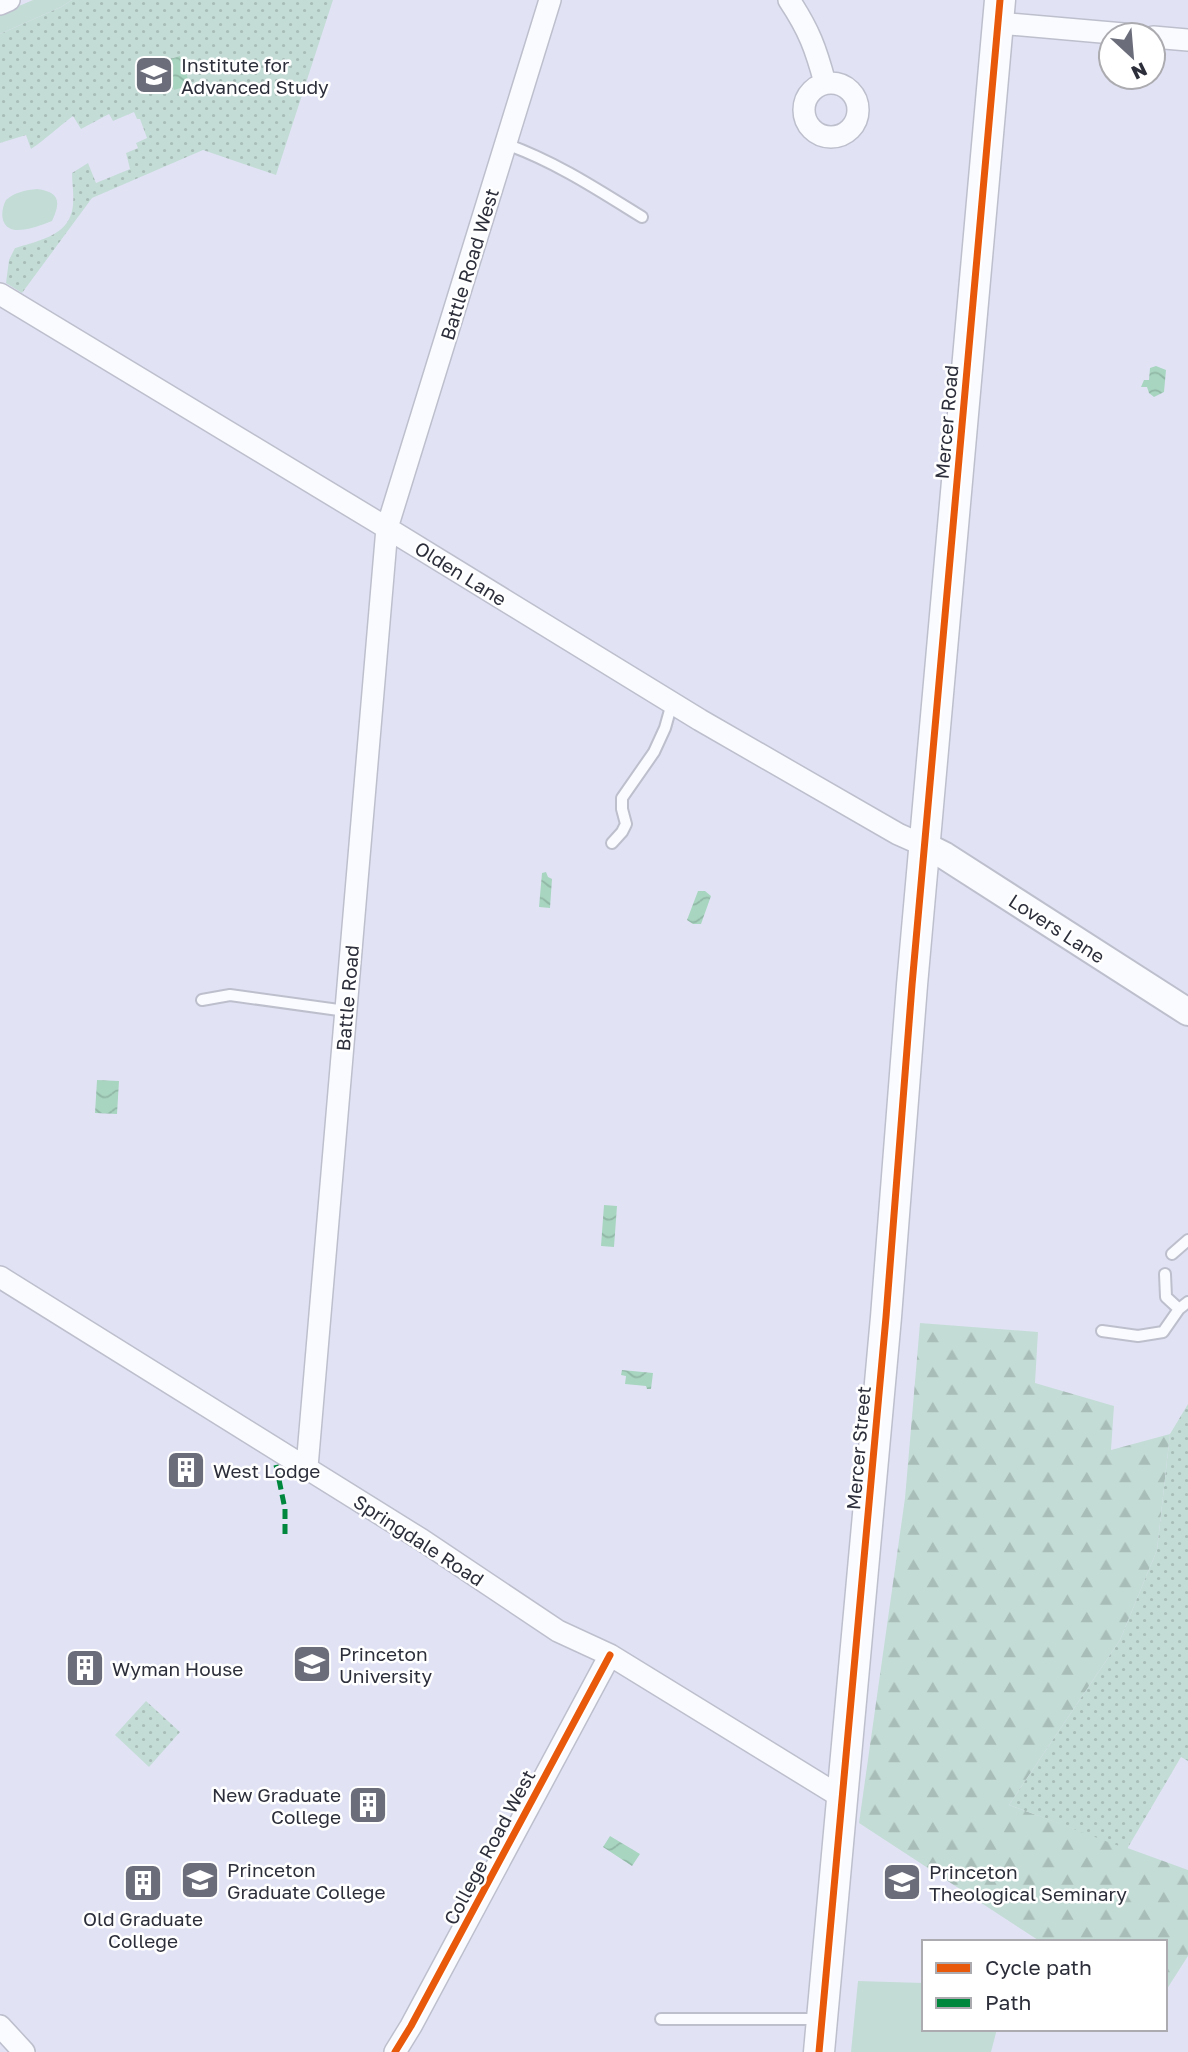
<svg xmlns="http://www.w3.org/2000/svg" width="1188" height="2052" font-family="'Golos Text',sans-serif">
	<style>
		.grass { fill: #c4dcd6 }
		.forest { fill: url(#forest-firs) }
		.park { fill: url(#park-dots) }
		.water { fill: url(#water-waves) }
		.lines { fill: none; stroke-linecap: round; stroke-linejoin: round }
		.service-casing { stroke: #bdbfcd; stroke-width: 14 }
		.minor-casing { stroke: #bdbfcd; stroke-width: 24 }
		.tertiary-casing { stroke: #bdbfcd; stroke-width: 30 }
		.secondary-casing { stroke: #bdbfcd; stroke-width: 33 }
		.service { stroke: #fafbfe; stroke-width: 10 }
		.minor { stroke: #fafbfe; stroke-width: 21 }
		.tertiary { stroke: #fafbfe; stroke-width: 26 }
		.secondary { stroke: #fafbfe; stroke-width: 30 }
		.quiet { stroke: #00873e; stroke-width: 5; stroke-dasharray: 10 5; stroke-linecap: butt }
		.cycleway-casing { stroke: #fff; stroke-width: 11 }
		.cycleway { stroke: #e8590c; stroke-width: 7 }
		.labels { text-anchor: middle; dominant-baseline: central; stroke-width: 5; stroke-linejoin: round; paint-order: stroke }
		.poi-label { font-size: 19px; fill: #2c2e3a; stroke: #fff; text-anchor: start }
		.street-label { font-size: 19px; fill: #2c2e3a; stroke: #fff }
	</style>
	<defs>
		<pattern id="forest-firs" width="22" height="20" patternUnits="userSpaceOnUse" patternTransform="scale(1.75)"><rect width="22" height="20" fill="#c4dcd6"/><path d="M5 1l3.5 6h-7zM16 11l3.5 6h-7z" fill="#a9bdb8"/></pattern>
		<pattern id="park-dots" width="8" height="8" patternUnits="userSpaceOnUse" patternTransform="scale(1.75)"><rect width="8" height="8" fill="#c4dcd6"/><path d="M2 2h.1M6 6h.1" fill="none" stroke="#a9bdb8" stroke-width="1.8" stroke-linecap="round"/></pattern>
		<pattern id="water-waves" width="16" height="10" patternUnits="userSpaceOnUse" patternTransform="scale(1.75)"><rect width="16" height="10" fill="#a8d5c0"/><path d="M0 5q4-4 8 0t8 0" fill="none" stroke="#91b7a6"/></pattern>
	</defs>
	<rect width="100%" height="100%" fill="#e1e3f5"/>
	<path class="grass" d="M 33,0 L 72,0 L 61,7 L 0,34 L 0,14 Z
		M 37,189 C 60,192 61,202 52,221 C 42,225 26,231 15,230 C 0,228 0,211 6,200 C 15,192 26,190 37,189 Z
		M 858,1981 L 924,1983 L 924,2029 L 997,2029 L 991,2052 L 851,2052 Z"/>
	<path class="forest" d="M 920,1323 L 1038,1332 L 1035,1383 L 1114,1406 L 1111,1450 L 1170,1434 L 1157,1550 L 1120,1640 L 1009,1805 L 1188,1870 L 1188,1956 L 1165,1992 L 1165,1942 L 1041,1942 L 859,1823 L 905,1498 Z"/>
	<path class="park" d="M 72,0 L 333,0 L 276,175 L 203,150 L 92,198 L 22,293 L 6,283 L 9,260 L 15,248 C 34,242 62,237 70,217 C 76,204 72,186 72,173 L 88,163 L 96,183 L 130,169 L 126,153 L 138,148 L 136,143 L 147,138 L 140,119 L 137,119 L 134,112 L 113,121 L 109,114 L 81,129 L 73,116 C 58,127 46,139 31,149 L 26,135 L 0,143 L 0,34 L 61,7 Z
		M 1188,1404 L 1188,1761 L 1181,1757 L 1127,1849 L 1009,1805 L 1120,1640 L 1157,1550 L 1170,1434 Z
		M 146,1701 L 180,1732 L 149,1767 L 115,1735 Z"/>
	<path class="water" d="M 180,56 L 190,85 L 174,90 L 164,61 Z
		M 1156,366 L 1166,370 L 1164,392 L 1154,397 L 1149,393 L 1147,387 L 1141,387 L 1144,380 L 1149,380 L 1150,368 Z
		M 546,872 L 548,877 L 552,879 L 550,908 L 539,907 L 542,873 Z
		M 698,891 L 705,891 L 711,896 L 701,924 L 693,924 L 687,920 Z
		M 97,1080 L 119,1081 L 117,1114 L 95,1113 Z
		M 604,1205 L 617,1206 L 614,1247 L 601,1246 Z
		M 622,1370 L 653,1373 L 651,1389 L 647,1389 L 646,1386 L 625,1384 L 626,1376 L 621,1375 Z
		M 610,1836 L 640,1854 L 632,1866 L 603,1847 Z"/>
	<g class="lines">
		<g class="service-casing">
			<path id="service" d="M 506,144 C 556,162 597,189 642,217
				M 612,843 L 622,832 L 626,824 L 622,809 L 622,798 L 654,752 L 665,728 L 672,703
				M 202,1000 L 230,995 L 346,1011
				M 1172,1254 L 1188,1240
				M 1165,1274 L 1166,1297 L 1179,1309 L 1188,1302
				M 1102,1331 L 1138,1336 L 1163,1332 L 1179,1309
				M 661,2019 L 819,2019"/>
		</g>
		<g class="minor-casing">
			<path id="minor" d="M 789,0 C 809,30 816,49 825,83
				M 0,4 L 9,0
				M 998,23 L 1135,35
				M 1153,37 L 1188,40
				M804 110a27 27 0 1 1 54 0a27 27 0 1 1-54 0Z
				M 0,294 L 387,528 L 700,720 L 898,834 L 925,846
				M 0,1277 L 422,1540 L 558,1631 L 610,1655 L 841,1797
				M 307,1467 L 387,528 L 550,0
				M 0,2026 L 24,2052
				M 395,2052 L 411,2026 L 610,1655"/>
		</g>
		<g class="tertiary-casing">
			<path id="tertiary" d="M 925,846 L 945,856 L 1188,1012"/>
		</g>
		<g class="secondary-casing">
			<path id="secondary" d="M 819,2052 L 886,1317 L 912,985 L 1000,0"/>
		</g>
		<use href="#service" class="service"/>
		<use href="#minor" class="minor"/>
		<use href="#tertiary" class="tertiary"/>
		<use href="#secondary" class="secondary"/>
		<path class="quiet" d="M 276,1465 L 285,1509 L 285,1535"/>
		<g class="cycleway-casing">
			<path id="cycleway" d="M 395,2052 L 411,2026 L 610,1655
				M 819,2052 L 886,1317 L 912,985 L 1000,0"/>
		</g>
		<use href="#cycleway" class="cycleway"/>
	</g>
	<defs>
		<g id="university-square" transform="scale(2.0125)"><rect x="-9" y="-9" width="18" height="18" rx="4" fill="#6b6d7b" stroke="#fff"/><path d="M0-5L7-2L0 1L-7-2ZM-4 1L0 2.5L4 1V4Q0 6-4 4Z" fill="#fff"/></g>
		<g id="building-square" transform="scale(2.0125)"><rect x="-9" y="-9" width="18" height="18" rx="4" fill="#6b6d7b" stroke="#fff"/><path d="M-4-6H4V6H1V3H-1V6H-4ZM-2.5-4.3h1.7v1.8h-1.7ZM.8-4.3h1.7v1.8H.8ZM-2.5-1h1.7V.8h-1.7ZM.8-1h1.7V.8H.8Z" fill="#fff"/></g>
		<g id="school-square" transform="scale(2.0125)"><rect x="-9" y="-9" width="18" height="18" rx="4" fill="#6b6d7b" stroke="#fff"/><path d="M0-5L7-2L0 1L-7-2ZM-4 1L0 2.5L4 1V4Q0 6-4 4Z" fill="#fff"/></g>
	</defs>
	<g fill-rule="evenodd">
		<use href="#university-square" x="154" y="75"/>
		<use href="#building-square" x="186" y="1470"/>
		<use href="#university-square" x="312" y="1664"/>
		<use href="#building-square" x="85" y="1668"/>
		<use href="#building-square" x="368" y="1805"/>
		<use href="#school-square" x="200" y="1880"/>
		<use href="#university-square" x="902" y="1882"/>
		<use href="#building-square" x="143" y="1883"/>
	</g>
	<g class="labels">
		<g class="poi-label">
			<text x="181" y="64">Institute for<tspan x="181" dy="22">Advanced Study</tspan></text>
			<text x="213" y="1470">West Lodge</text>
			<text x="339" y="1653">Princeton<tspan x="339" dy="22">University</tspan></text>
			<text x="112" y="1668">Wyman House</text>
			<text x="341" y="1794" text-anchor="end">New Graduate<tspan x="341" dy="22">College</tspan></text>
			<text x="227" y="1869">Princeton<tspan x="227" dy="22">Graduate College</tspan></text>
			<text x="929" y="1871">Princeton<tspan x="929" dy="22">Theological Seminary</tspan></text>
			<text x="143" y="1918" text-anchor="middle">Old Graduate<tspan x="143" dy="22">College</tspan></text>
		</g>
		<g class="street-label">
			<text transform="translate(469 264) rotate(-73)">Battle Road West</text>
			<text transform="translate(946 422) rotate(-85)">Mercer Road</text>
			<text transform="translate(461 573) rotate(32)">Olden Lane</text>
			<text transform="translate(1057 928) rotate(33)">Lovers Lane</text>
			<text transform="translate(347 998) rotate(-85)">Battle Road</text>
			<text transform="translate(858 1448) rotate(-85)">Mercer Street</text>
			<text transform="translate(419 1540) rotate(33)">Springdale Road</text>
			<text transform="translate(489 1847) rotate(-62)">College Road West</text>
		</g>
	</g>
	<rect x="922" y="1940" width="245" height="91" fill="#ffffff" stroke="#ababb0" stroke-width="2"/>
	<rect x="936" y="1963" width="35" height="10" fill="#e8590c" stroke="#ababb0" stroke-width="2"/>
	<text x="985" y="1975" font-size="21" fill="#2c2e3a">Cycle path</text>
	<rect x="936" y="1998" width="35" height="10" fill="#00873e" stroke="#ababb0" stroke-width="2"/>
	<text x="985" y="2010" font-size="21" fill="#2c2e3a">Path</text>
	<g transform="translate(1132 56) rotate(154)"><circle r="33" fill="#ffffff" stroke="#ababb0" stroke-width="2"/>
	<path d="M0-5L12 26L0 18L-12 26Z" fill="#6b6d7b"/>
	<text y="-10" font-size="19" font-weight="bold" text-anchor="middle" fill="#2c2e3a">N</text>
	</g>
</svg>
